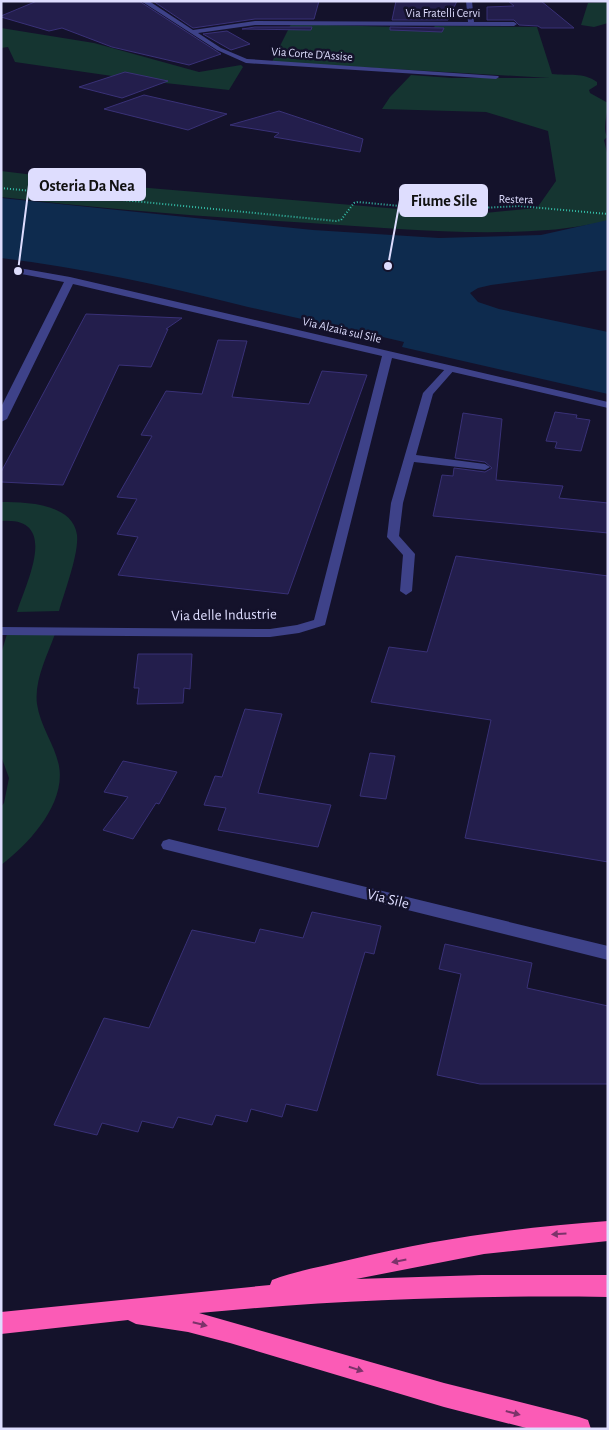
<svg xmlns="http://www.w3.org/2000/svg" width="609" height="1430" font-family="'Alegreya Sans',sans-serif">
	<style>
		.green { fill: #153531 }
		.water { fill: #0e2b4e }
		.building { fill: #231e4c; stroke: #393177 }
		.lines { fill: none; stroke-linecap: round; stroke-linejoin: round }
		.path { stroke: #34bca7; stroke-width: 2; stroke-dasharray: 1 2; stroke-linecap: butt }
		.lane { fill: #3e4289; fill-rule: evenodd }
		.street { fill: #3e4289; fill-rule: evenodd }
		.highway { fill: #fb5bb6; fill-rule: evenodd }
		.oneway { fill: #7c336a }
		.labels { text-anchor: middle; dominant-baseline: central; stroke-width: 5; stroke-linejoin: round; paint-order: stroke }
		.far-street-label { font-size: 12px; fill: #deddfe; stroke: #14122b }
		.street-label { font-size: 15px; fill: #deddfe; stroke: #14122b }
		.leader { fill: none; stroke: #deddfe; stroke-width: 2 }
		.callout-dot { fill: #deddfe; stroke: #14122b; stroke-width: 2 }
		.callout { fill: #deddfe; stroke: #deddfe; stroke-width: 2 }
		.callout-label { font-size: 16px; text-anchor: middle; font-weight: bold; fill: #111 }
	</style>
	<rect width="100%" height="100%" fill="#14122b"/>
	<path class="green" d="M 608,2 L 608,23 L 594,27 L 581,25 L 588,3 Z
		M 291,24 L 433,28 L 435,26 L 537,27 L 552,74 C 569,76 583,72 597,82 L 597,85 L 589,90 L 590,93 L 608,103 C 608,115 602,126 607,137 L 604,140 L 608,157 L 608,222 C 588,224 568,229 548,230 C 469,236 389,228 310,223 C 207,217 104,209 1,197 L 1,171 L 125,186 L 411,210 L 475,214 L 537,208 L 556,181 L 548,131 L 486,112 L 382,109 L 390,97 L 411,75 L 452,78 L 550,78 L 272,62 Z
		M 1,28 L 94,43 L 199,72 L 241,65 L 243,67 L 229,90 L 147,81 L 15,62 L 8,47 L 1,48 Z
		M 1,502 C 25,502 73,503 77,535 C 79,554 64,593 59,611 L 17,612 C 26,583 61,516 1,521 Z
		M 7,634 L 55,634 C 47,656 34,681 37,704 C 40,726 55,745 59,766 C 66,804 29,844 1,865 L 1,807 L 4,803 L 9,778 L 1,756 L 1,654 Z"/>
	<path class="water" d="M 1,198 L 313,230 L 439,238 L 541,235 L 608,220 L 608,270 L 491,285 L 478,288 L 470,293 L 478,302 L 499,309 L 608,332 L 608,394 L 402,347 L 404,342 C 350,329 295,318 240,305 C 162,285 82,268 1,258 Z"/>
	<path class="building" d="M 37,1 L 139,1 L 221,54 L 189,65 L 112,47 L 62,28 L 49,31 L 1,17 L 1,16 Z
		M 153,1 L 319,1 L 314,19 L 255,19 L 193,28 Z
		M 396,1 L 457,1 L 448,20 L 392,20 Z
		M 508,1 L 541,1 L 574,28 L 541,28 L 538,26 L 519,25 L 514,20 L 487,20 L 487,7 L 514,6 Z
		M 255,27 L 312,27 L 311,30 L 242,29 Z
		M 390,27 L 444,28 L 442,32 L 390,30 Z
		M 227,31 L 250,44 L 231,50 L 203,34 Z
		M 125,72 L 168,81 L 122,98 L 79,87 Z
		M 144,95 L 227,114 L 188,130 L 104,109 Z
		M 279,111 L 363,139 L 360,152 L 274,137 L 279,133 L 230,125 Z
		M 86,314 L 182,318 L 166,329 L 168,329 L 151,367 L 119,365 L 63,485 L 1,482 L 1,472 Z
		M 218,340 L 247,341 L 232,397 L 309,404 L 322,371 L 367,375 L 288,594 L 118,575 L 138,537 L 117,534 L 137,499 L 117,497 L 152,436 L 141,435 L 166,391 L 202,394 Z
		M 555,412 L 577,415 L 576,418 L 590,420 L 581,451 L 555,448 L 557,442 L 546,441 Z
		M 463,413 L 502,419 L 496,480 L 563,486 L 559,498 L 608,503 L 608,533 L 433,516 L 442,475 L 453,476 L 454,468 L 485,472 L 492,468 L 485,462 L 455,458 Z
		M 456,556 L 608,576 L 608,862 L 465,838 L 491,720 L 371,702 L 389,647 L 427,652 Z
		M 138,654 L 192,654 L 190,689 L 184,688 L 183,703 L 137,704 L 139,688 L 134,688 Z
		M 245,709 L 282,714 L 258,793 L 331,805 L 318,847 L 218,830 L 226,808 L 204,805 L 215,776 L 222,777 Z
		M 370,753 L 395,756 L 386,799 L 360,796 Z
		M 123,761 L 177,772 L 159,804 L 156,803 L 133,839 L 103,830 L 128,797 L 104,792 Z
		M 312,912 L 381,926 L 374,954 L 365,952 L 317,1111 L 286,1104 L 282,1117 L 251,1109 L 247,1122 L 216,1115 L 212,1125 L 178,1117 L 173,1128 L 142,1121 L 138,1132 L 102,1123 L 97,1135 L 54,1125 L 104,1018 L 149,1028 L 192,930 L 255,943 L 260,929 L 303,938 Z
		M 445,944 L 532,963 L 527,988 L 608,1006 L 608,1084 L 480,1084 L 437,1075 L 461,974 L 439,969 Z"/>
	<g class="lines">
		<path class="path" d="M 1,188 L 336,221 L 341,220 L 354,203 L 358,202 L 442,210 L 519,206 L 608,214"/>
		<path class="lane" d="M 450,366 L 455,369 L 433,394 L 416,455 L 485,464 L 490,467 L 485,470 L 414,462 L 403,503 L 399,536 L 415,554 L 412,591 L 406,595 L 400,591 L 403,555 L 387,537 L 391,503 L 423,393 L 447,367 Z"/>
		<path class="street" d="M 141,1 L 149,1 L 193,30 L 255,21 L 468,22 L 466,1 L 472,1 L 474,22 L 514,22 L 517,24 L 514,26 L 255,25 L 198,33 L 221,48 L 247,59 L 498,76 L 499,77 L 496,79 L 246,63 L 217,50 Z
			M 19,268 L 70,277 L 608,402 L 608,408 L 392,358 L 325,625 L 299,633 L 270,637 L 1,635 L 1,627 L 270,629 L 297,625 L 314,620 L 382,356 L 73,284 L 7,419 L 1,422 L 1,407 L 64,282 L 16,273 L 16,269 Z
			M 169,839 L 608,946 L 608,960 L 163,849 L 161,845 L 163,841 Z"/>
		<path class="highway" d="M 608,1221 L 608,1241 L 484,1254 L 356,1279 L 481,1275 L 608,1275 L 608,1297 C 471,1295 335,1300 199,1313 L 444,1383 L 579,1417 L 588,1420 L 591,1429 L 530,1429 L 444,1407 L 230,1343 L 188,1332 L 136,1324 L 128,1320 L 1,1334 L 1,1312 L 270,1285 L 272,1280 C 298,1270 326,1266 353,1259 C 437,1239 522,1227 608,1221 Z"/>
	</g>
	<defs><path id="oneway-solid" d="M-6-.8H1V-3.2L6.5 0L1 3.2V.8H-6Z" transform="scale(1.25)"/></defs>
	<g class="oneway">
		<use href="#oneway-solid" transform="translate(559 1234) rotate(177)"/>
		<use href="#oneway-solid" transform="translate(399 1261) rotate(169)"/>
		<use href="#oneway-solid" transform="translate(200 1324) rotate(14)"/>
		<use href="#oneway-solid" transform="translate(356 1369) rotate(17)"/>
		<use href="#oneway-solid" transform="translate(513 1413) rotate(15)"/>
	</g>
	<g class="labels">
		<g class="far-street-label">
			<text x="443" y="13">Via Fratelli Cervi</text>
			<text transform="translate(312 54) rotate(4)">Via Corte D'Assise</text>
			<text transform="translate(516 199) rotate(1)">Restera</text>
			<text transform="translate(342 330) rotate(13)">Via Alzaia sul Sile</text>
		</g>
		<g class="street-label">
			<text transform="translate(224 615) rotate(-1)">Via delle Industrie</text>
			<text transform="translate(388 899) rotate(14)">Via Sile</text>
		</g>
	</g>
	<path class="leader" d="M18 271L29 185M388 266L400 200"/>
	<g class="callout-dot">
		<circle cx="18" cy="271" r="5"/>
		<circle cx="388" cy="266" r="5"/>
	</g>
	<g class="callout">
		<rect x="29" y="169" width="116" height="31" rx="5"/>
		<rect x="400" y="185" width="87" height="31" rx="5"/>
	</g>
	<g class="callout-label">
		<text x="87" y="191">Osteria Da Nea</text>
		<text x="444" y="206">Fiume Sile</text>
	</g>
	<rect width="609" height="1430" fill="none" stroke="#deddfe" stroke-width="5"/>
</svg>
